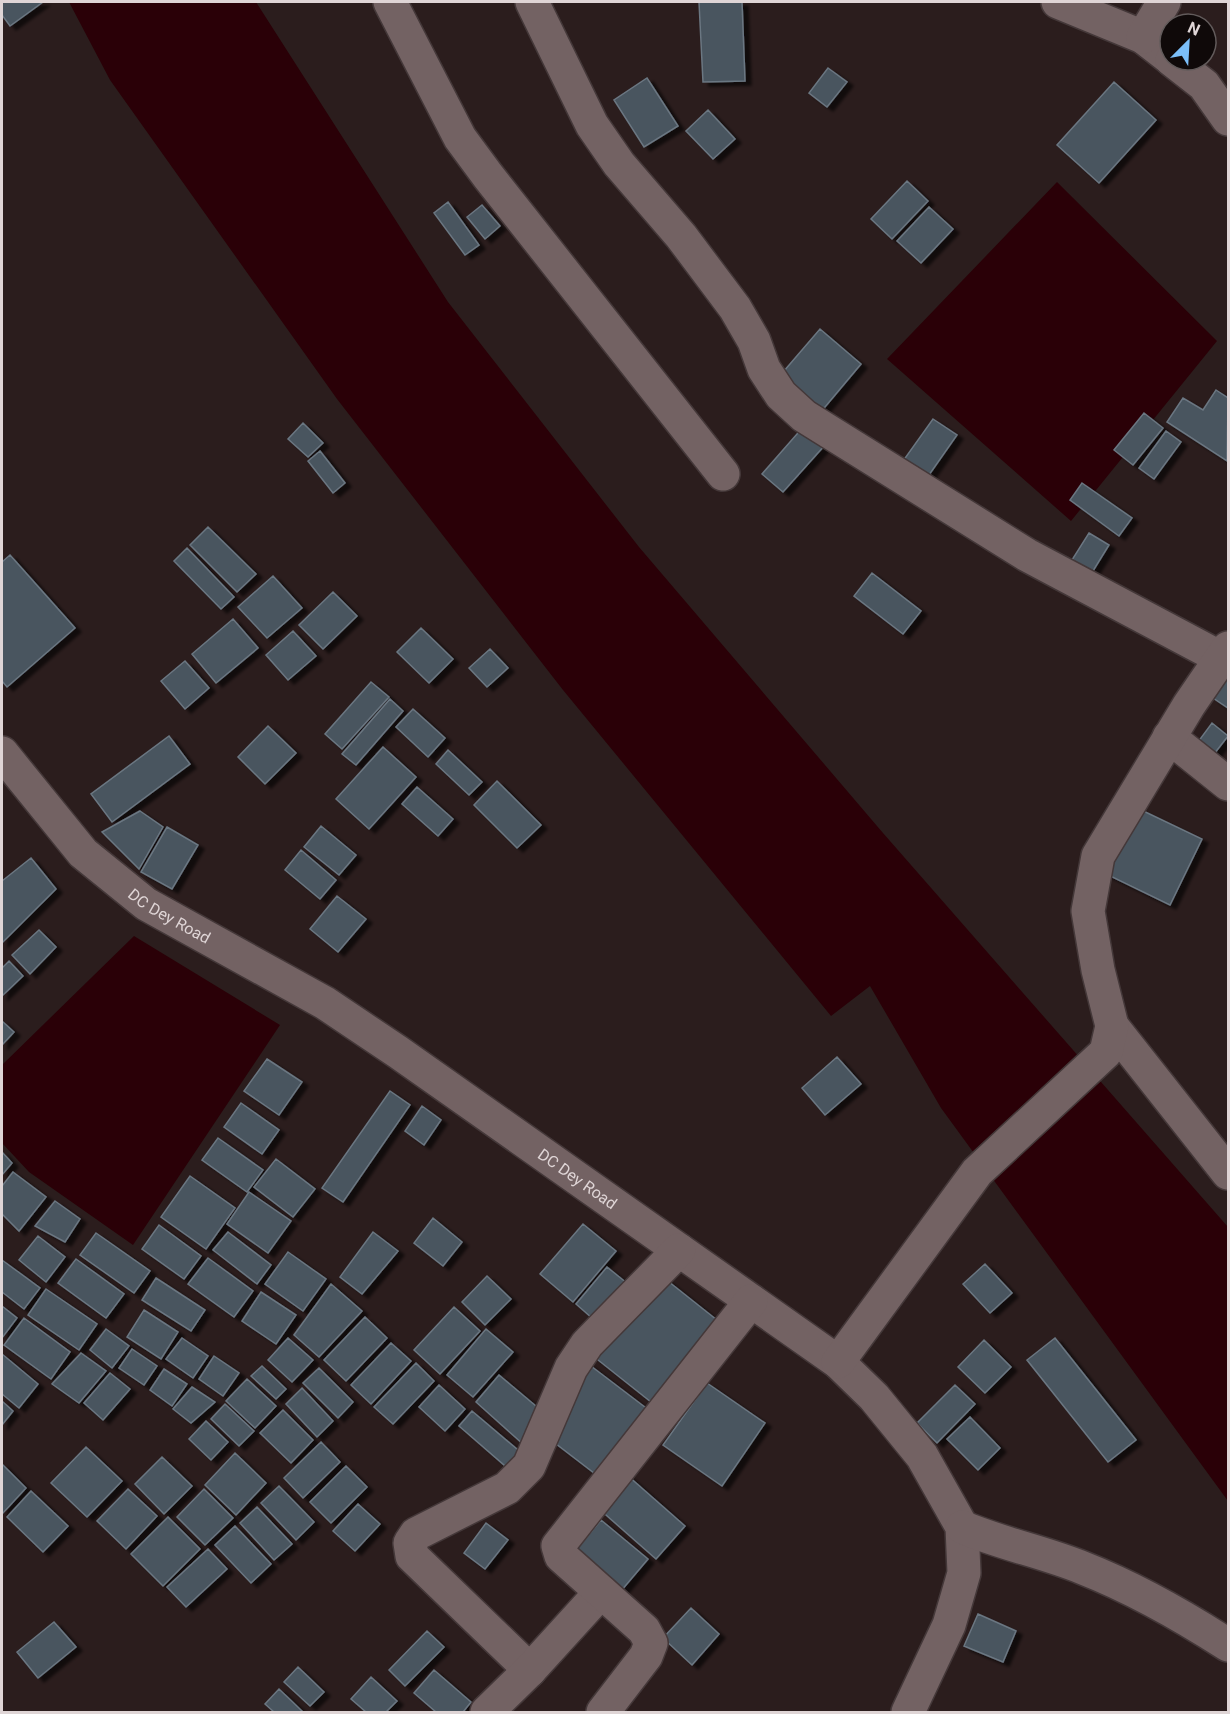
<svg xmlns="http://www.w3.org/2000/svg" width="1230" height="1714" font-family="Roboto,sans-serif">
	<style>
		.water { fill: #2a0007 }
		.building { fill: #49545e; stroke: #6b7782; stroke-width: 1.5; filter: url(#shadow) }
		.lines { fill: none; stroke-linecap: round; stroke-linejoin: round }
		.minor-casing { stroke: #443839; stroke-width: 36 }
		.minor { stroke: #736263; stroke-width: 33 }
		.labels { text-anchor: middle; dominant-baseline: central; stroke-width: 4.5; stroke-linejoin: round; paint-order: stroke }
		.street-label { font-size: 16px; fill: #dfd5d6; stroke: #0f0909 }
	</style>
	<defs>
		<filter id="shadow"><feDropShadow dx="6" dy="4" stdDeviation="1.5" flood-color="#0009"/></filter>
	</defs>
	<rect width="100%" height="100%" fill="#2b1d1d"/>
	<path class="water" d="M 69,2 L 256,2 L 448,302 L 639,547 L 883,833 L 1228,1227 L 1228,1501 L 941,1108 L 870,986 L 831,1016 L 563,690 L 337,399 L 110,80 Z
		M 1057,182 L 1217,341 L 1071,521 L 887,359 Z
		M 134,936 L 280,1025 L 133,1245 L 29,1172 L 2,1143 L 2,1065 Z"/>
	<path class="building" d="M 2,2 L 43,2 L 10,26 L 2,15 Z
		M 699,2 L 742,2 L 745,81 L 703,82 Z
		M 828,68 L 847,82 L 827,107 L 809,93 Z
		M 647,78 L 678,126 L 644,147 L 614,100 Z
		M 1114,82 L 1156,120 L 1099,183 L 1057,145 Z
		M 708,110 L 735,139 L 713,159 L 686,131 Z
		M 907,181 L 928,201 L 892,239 L 871,219 Z
		M 448,202 L 479,245 L 465,255 L 434,213 Z
		M 482,205 L 500,226 L 485,239 L 467,217 Z
		M 929,207 L 953,229 L 921,263 L 897,241 Z
		M 820,329 L 861,364 L 820,413 L 778,378 Z
		M 1216,390 L 1228,398 L 1227,461 L 1167,422 L 1183,398 L 1203,410 Z
		M 1144,413 L 1163,428 L 1133,465 L 1114,450 Z
		M 933,419 L 957,435 L 922,485 L 898,468 Z
		M 303,423 L 323,443 L 308,457 L 288,439 Z
		M 804,426 L 825,445 L 783,492 L 762,474 Z
		M 1166,431 L 1181,442 L 1154,479 L 1139,468 Z
		M 320,451 L 345,483 L 333,493 L 308,461 Z
		M 1082,483 L 1132,518 L 1119,536 L 1070,500 Z
		M 208,527 L 256,574 L 237,592 L 190,545 Z
		M 1089,533 L 1109,545 L 1085,584 L 1065,571 Z
		M 187,548 L 234,597 L 221,609 L 174,561 Z
		M 10,555 L 75,628 L 7,687 L 2,681 L 2,562 Z
		M 872,573 L 921,611 L 903,634 L 854,596 Z
		M 273,576 L 302,608 L 267,638 L 238,607 Z
		M 333,592 L 357,616 L 323,649 L 299,625 Z
		M 233,619 L 258,648 L 216,683 L 192,654 Z
		M 421,628 L 453,659 L 429,683 L 397,652 Z
		M 293,631 L 316,656 L 288,680 L 266,655 Z
		M 490,649 L 508,668 L 487,687 L 469,668 Z
		M 185,661 L 209,688 L 185,709 L 161,681 Z
		M 1228,671 L 1228,708 L 1213,698 Z
		M 371,682 L 389,697 L 342,749 L 325,734 Z
		M 390,699 L 403,711 L 356,765 L 342,754 Z
		M 413,709 L 445,738 L 428,757 L 396,727 Z
		M 1212,723 L 1228,736 L 1211,758 L 1195,746 Z
		M 268,726 L 296,753 L 265,784 L 238,757 Z
		M 169,736 L 190,764 L 112,822 L 91,794 Z
		M 383,747 L 416,777 L 369,829 L 336,799 Z
		M 448,750 L 482,782 L 469,795 L 436,764 Z
		M 497,781 L 541,825 L 517,848 L 474,805 Z
		M 417,787 L 453,819 L 438,836 L 402,804 Z
		M 1137,808 L 1202,839 L 1170,905 L 1106,874 Z
		M 140,811 L 163,827 L 139,869 L 102,832 Z
		M 321,826 L 356,855 L 339,875 L 304,847 Z
		M 167,827 L 198,845 L 172,889 L 141,872 Z
		M 301,850 L 336,880 L 320,899 L 285,870 Z
		M 31,858 L 56,889 L 2,943 L 2,881 Z
		M 337,896 L 366,919 L 338,952 L 310,929 Z
		M 39,930 L 56,947 L 30,974 L 12,955 Z
		M 9,961 L 23,976 L 2,996 L 2,968 Z
		M 2,1021 L 14,1032 L 2,1045 Z
		M 837,1057 L 861,1084 L 825,1115 L 802,1088 Z
		M 267,1059 L 302,1082 L 279,1115 L 244,1091 Z
		M 390,1091 L 410,1105 L 343,1202 L 322,1188 Z
		M 241,1103 L 279,1130 L 262,1154 L 224,1127 Z
		M 422,1106 L 441,1120 L 424,1145 L 405,1131 Z
		M 218,1138 L 263,1170 L 247,1192 L 202,1160 Z
		M 2,1152 L 12,1163 L 2,1175 Z
		M 276,1159 L 315,1189 L 293,1217 L 254,1187 Z
		M 13,1172 L 46,1197 L 19,1231 L 2,1214 L 2,1186 Z
		M 190,1176 L 235,1208 L 206,1249 L 161,1217 Z
		M 249,1192 L 291,1221 L 268,1253 L 227,1224 Z
		M 55,1201 L 80,1219 L 65,1242 L 35,1226 Z
		M 433,1218 L 462,1242 L 443,1266 L 414,1243 Z
		M 583,1224 L 616,1251 L 573,1302 L 540,1274 Z
		M 159,1225 L 201,1256 L 184,1279 L 142,1249 Z
		M 228,1232 L 271,1265 L 257,1284 L 213,1250 Z
		M 373,1232 L 398,1251 L 362,1294 L 340,1277 Z
		M 96,1233 L 150,1271 L 134,1293 L 80,1255 Z
		M 38,1236 L 65,1257 L 46,1282 L 19,1260 Z
		M 288,1252 L 326,1279 L 303,1311 L 265,1284 Z
		M 208,1258 L 253,1291 L 234,1317 L 188,1284 Z
		M 76,1259 L 124,1294 L 106,1318 L 58,1283 Z
		M 2,1260 L 40,1288 L 24,1309 L 2,1292 Z
		M 985,1264 L 1012,1293 L 990,1313 L 963,1284 Z
		M 607,1267 L 633,1288 L 601,1326 L 576,1304 Z
		M 659,1274 L 717,1320 L 651,1402 L 593,1356 Z
		M 487,1276 L 511,1299 L 485,1325 L 462,1302 Z
		M 156,1278 L 205,1310 L 191,1331 L 142,1300 Z
		M 331,1284 L 362,1311 L 319,1357 L 294,1335 Z
		M 46,1289 L 97,1324 L 79,1350 L 28,1315 Z
		M 261,1292 L 296,1315 L 276,1344 L 242,1321 Z
		M 2,1306 L 17,1318 L 2,1338 Z
		M 454,1307 L 480,1331 L 440,1374 L 414,1350 Z
		M 144,1310 L 178,1332 L 161,1359 L 127,1337 Z
		M 365,1317 L 387,1338 L 346,1381 L 324,1360 Z
		M 24,1318 L 70,1352 L 51,1379 L 4,1345 Z
		M 106,1329 L 129,1346 L 112,1368 L 90,1350 Z
		M 486,1329 L 513,1352 L 473,1397 L 447,1375 Z
		M 182,1338 L 208,1356 L 193,1378 L 166,1359 Z
		M 288,1338 L 313,1360 L 292,1382 L 268,1360 Z
		M 1055,1338 L 1136,1440 L 1108,1462 L 1027,1360 Z
		M 984,1340 L 1011,1367 L 985,1393 L 958,1367 Z
		M 391,1343 L 411,1361 L 371,1404 L 351,1385 Z
		M 132,1349 L 157,1366 L 144,1385 L 119,1368 Z
		M 81,1353 L 106,1371 L 79,1403 L 52,1384 Z
		M 2,1354 L 38,1384 L 19,1408 L 2,1394 Z
		M 214,1356 L 239,1373 L 223,1396 L 199,1379 Z
		M 416,1363 L 434,1381 L 393,1424 L 374,1407 Z
		M 587,1363 L 654,1414 L 594,1473 L 551,1440 Z
		M 262,1366 L 286,1389 L 276,1399 L 251,1376 Z
		M 319,1368 L 353,1402 L 338,1418 L 303,1383 Z
		M 164,1369 L 187,1384 L 172,1406 L 150,1390 Z
		M 110,1373 L 130,1389 L 103,1420 L 84,1403 Z
		M 499,1375 L 549,1417 L 524,1445 L 476,1402 Z
		M 247,1379 L 276,1406 L 255,1428 L 226,1401 Z
		M 707,1383 L 765,1423 L 722,1486 L 663,1445 Z
		M 439,1385 L 465,1409 L 445,1431 L 419,1407 Z
		M 955,1385 L 975,1404 L 937,1443 L 917,1423 Z
		M 192,1387 L 215,1402 L 191,1423 L 173,1409 Z
		M 302,1388 L 333,1421 L 317,1437 L 286,1404 Z
		M 2,1401 L 13,1411 L 2,1425 Z
		M 225,1404 L 254,1431 L 239,1446 L 211,1419 Z
		M 283,1410 L 313,1440 L 291,1463 L 260,1433 Z
		M 472,1411 L 524,1455 L 511,1471 L 459,1426 Z
		M 970,1417 L 1000,1448 L 978,1470 L 947,1439 Z
		M 206,1421 L 228,1442 L 211,1460 L 189,1439 Z
		M 321,1442 L 340,1462 L 303,1498 L 284,1478 Z
		M 86,1447 L 122,1481 L 87,1517 L 51,1483 Z
		M 235,1453 L 266,1483 L 236,1515 L 205,1485 Z
		M 162,1457 L 192,1486 L 164,1514 L 135,1484 Z
		M 2,1464 L 26,1488 L 3,1513 L 2,1512 Z
		M 346,1466 L 367,1487 L 331,1523 L 310,1502 Z
		M 627,1475 L 685,1526 L 656,1559 L 598,1508 Z
		M 279,1486 L 314,1522 L 296,1540 L 261,1503 Z
		M 128,1489 L 157,1516 L 126,1549 L 97,1521 Z
		M 204,1489 L 233,1518 L 205,1545 L 177,1517 Z
		M 31,1491 L 68,1526 L 43,1552 L 7,1517 Z
		M 358,1504 L 380,1524 L 355,1551 L 333,1531 Z
		M 257,1507 L 292,1544 L 274,1560 L 240,1523 Z
		M 168,1517 L 200,1549 L 163,1586 L 131,1554 Z
		M 601,1520 L 648,1559 L 621,1591 L 575,1551 Z
		M 486,1523 L 508,1540 L 485,1569 L 464,1553 Z
		M 235,1526 L 271,1564 L 251,1583 L 215,1545 Z
		M 208,1549 L 227,1569 L 186,1607 L 167,1587 Z
		M 691,1608 L 719,1634 L 692,1665 L 663,1638 Z
		M 978,1614 L 1016,1631 L 1003,1662 L 964,1646 Z
		M 54,1622 L 76,1647 L 38,1678 L 17,1652 Z
		M 427,1631 L 444,1647 L 405,1686 L 389,1670 Z
		M 298,1667 L 324,1692 L 310,1706 L 284,1682 Z
		M 434,1670 L 471,1702 L 463,1712 L 436,1712 L 414,1693 Z
		M 371,1677 L 397,1701 L 386,1712 L 366,1712 L 351,1699 Z
		M 279,1689 L 302,1711 L 300,1712 L 274,1712 L 265,1704 Z"/>
	<g class="lines">
		<g class="minor-casing">
			<g id="minor">
				<path d="M 390,2 L 460,138 L 488,176 L 723,474"/>
				<path d="M 532,2 L 592,125 L 619,164 L 681,236 L 735,308 L 754,341 L 764,369 L 781,395 L 804,416 L 1027,555 L 1221,658"/>
				<path d="M 1058,2 L 1143,37 L 1170,58"/>
				<path d="M 1143,37 L 1164,2"/>
				<path d="M 1172,60 L 1204,85 L 1228,119"/>
				<path d="M 1169,737 L 1228,784"/>
				<path id="s1" d="M 2,753 L 83,853 L 146,904 L 325,1003 L 398,1052 L 838,1362 L 874,1397 L 922,1456 L 962,1527 L 964,1573 L 949,1625 L 908,1712"/>
				<path d="M 1112,1026 L 1228,1173"/>
				<path d="M 838,1362 L 977,1172 L 1106,1052 L 1112,1026 L 1098,970 L 1088,911 L 1098,856 L 1189,705 L 1228,648"/>
				<path d="M 962,1527 C 1002,1544 1044,1552 1083,1568 C 1134,1588 1183,1616 1228,1645"/>
				<path d="M 530,1670 L 412,1556 L 410,1543 L 416,1534 L 507,1488 L 529,1466 L 571,1368 L 587,1344 L 679,1250"/>
				<path d="M 487,1712 L 530,1670 L 601,1592"/>
				<path d="M 603,1712 L 646,1656 L 651,1643 L 644,1630 L 561,1556 L 558,1546 L 751,1301"/>
			</g>
		</g>
		<use href="#minor" class="minor"/>
	</g>
	<g class="labels">
		<g class="street-label">
			<text stroke="none"><textPath href="#s1" startOffset="236">DC Dey Road</textPath></text>
			<text stroke="none"><textPath href="#s1" startOffset="722">DC Dey Road</textPath></text>
		</g>
	</g>
	<rect width="1230" height="1714" fill="none" stroke="#dfd5d6" stroke-width="6"/>
	<g transform="translate(1188 42) rotate(24)"><circle r="28" fill="#0f0909" stroke="#625b5b" stroke-width="1.5"/>
	<path d="M0-4.5L10 22L0 15L-10 22Z" fill="#7bbef8"/>
	<text y="-9" font-size="16" font-weight="bold" text-anchor="middle" fill="#dfd5d6">N</text>
	</g>
</svg>
